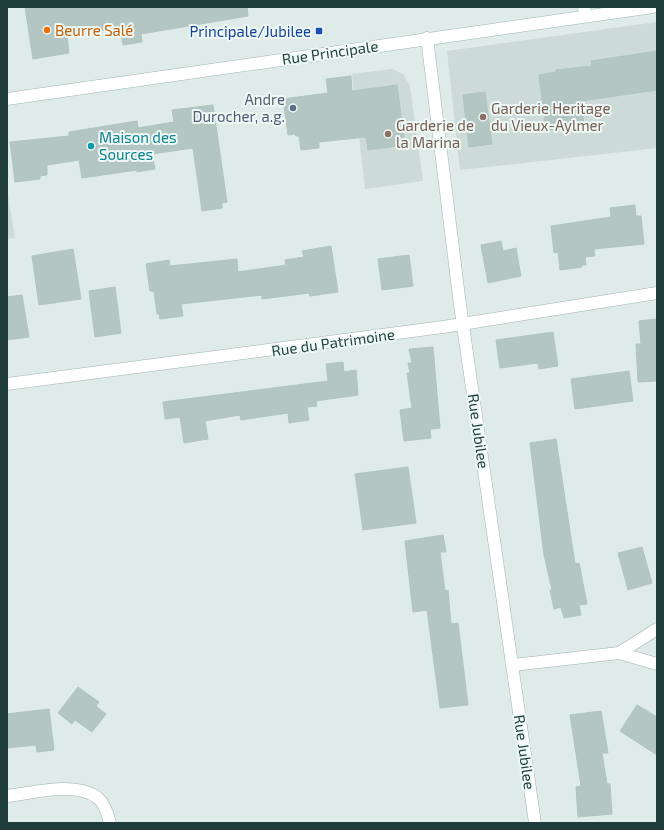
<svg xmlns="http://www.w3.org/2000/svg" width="664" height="830" font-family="'Exo 2',sans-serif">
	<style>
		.built { fill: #ccdbd7 }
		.building { fill: #b3c6c1; stroke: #b0c5c1 }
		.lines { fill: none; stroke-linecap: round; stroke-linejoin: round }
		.street-casing { stroke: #a1b3b0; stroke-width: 13 }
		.secondary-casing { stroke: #9cb8b3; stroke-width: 13 }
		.street { stroke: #fff; stroke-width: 12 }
		.secondary { stroke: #fff; stroke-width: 12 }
		.food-dot { fill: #e8710a; stroke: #eef8f5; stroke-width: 1.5 }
		.transit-dot { fill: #1a4fb4; stroke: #eef8f5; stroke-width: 1.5 }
		.service-dot { fill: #5c6f8a; stroke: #eef8f5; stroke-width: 1.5 }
		.education-dot { fill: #8d6e63; stroke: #eef8f5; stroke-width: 1.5 }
		.culture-dot { fill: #0f9aa8; stroke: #eef8f5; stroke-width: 1.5 }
		.labels { text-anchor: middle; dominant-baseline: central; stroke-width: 4; stroke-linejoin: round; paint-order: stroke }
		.food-label { font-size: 15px; fill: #c56008; stroke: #eef8f5; text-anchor: start }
		.transit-label { font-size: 15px; fill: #164399; stroke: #eef8f5; text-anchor: end }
		.street-label { font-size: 15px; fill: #1e3c3a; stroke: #eef8f5 }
		.service-label { font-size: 15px; fill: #4e5e75; stroke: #eef8f5; text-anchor: end }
		.education-label { font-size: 15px; fill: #785e54; stroke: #eef8f5; text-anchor: start }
		.culture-label { font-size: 15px; fill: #0d838f; stroke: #eef8f5; text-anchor: start }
	</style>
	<rect width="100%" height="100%" fill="#deebe8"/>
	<path class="built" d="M 657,22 L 657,148 L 460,170 L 447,51 Z
		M 392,69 L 403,74 L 410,86 L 423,181 L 365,189 L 352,74 Z
		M 7,189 L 15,238 L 7,239 Z"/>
	<path class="building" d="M 25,7 L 247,7 L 248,16 L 141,34 L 142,42 L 123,45 L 120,28 L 67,35 L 69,53 L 33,59 Z
		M 657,51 L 657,90 L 581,101 L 584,125 L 546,130 L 539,75 L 556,72 L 556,70 L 592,66 L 591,61 Z
		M 351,76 L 352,91 L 397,85 L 405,145 L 368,150 L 366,137 L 319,142 L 319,148 L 301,150 L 299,136 L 296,136 L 295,134 L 288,135 L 283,99 L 328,93 L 326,79 Z
		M 485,92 L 492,144 L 469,147 L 463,95 Z
		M 213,105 L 227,202 L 222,203 L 222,208 L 202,211 L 193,148 L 152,154 L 155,169 L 137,172 L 137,170 L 82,178 L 79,160 L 47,165 L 47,175 L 40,176 L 40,179 L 15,182 L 10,142 L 69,136 L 69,132 L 137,121 L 138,128 L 174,122 L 172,110 Z
		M 635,205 L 636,216 L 641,216 L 644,244 L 594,249 L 595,256 L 585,257 L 586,265 L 581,265 L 582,267 L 560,270 L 558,252 L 554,253 L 551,226 L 611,217 L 610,208 Z
		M 501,241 L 503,251 L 516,248 L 521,276 L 488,283 L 481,245 Z
		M 331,246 L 338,292 L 310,296 L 309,293 L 262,299 L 262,295 L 181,304 L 183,316 L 160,319 L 159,314 L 157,314 L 154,291 L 150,291 L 146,264 L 169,260 L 170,266 L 237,259 L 238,272 L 286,265 L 285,260 L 304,257 L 302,251 Z
		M 73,249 L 81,299 L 39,305 L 32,256 Z
		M 409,255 L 413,286 L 382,290 L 378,259 Z
		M 115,287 L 121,333 L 95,337 L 89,291 Z
		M 22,295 L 29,337 L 7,340 L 7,297 Z
		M 657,319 L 657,381 L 638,382 L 636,344 L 641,344 L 639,321 Z
		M 553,332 L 558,366 L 539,369 L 538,363 L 500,368 L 496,340 Z
		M 433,347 L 440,428 L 430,429 L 431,438 L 404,441 L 400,410 L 412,408 L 407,373 L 410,373 L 408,363 L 412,363 L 409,349 Z
		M 343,362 L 344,372 L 356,370 L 358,395 L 316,401 L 317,406 L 307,407 L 309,420 L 289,423 L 288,413 L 241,420 L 240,415 L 205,421 L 208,439 L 184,443 L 180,417 L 165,419 L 163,402 L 328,381 L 326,364 Z
		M 629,371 L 633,401 L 575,409 L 571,379 Z
		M 556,439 L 575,564 L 579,563 L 587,604 L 579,605 L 581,615 L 564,618 L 561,607 L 554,609 L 550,590 L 552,590 L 544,555 L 530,443 Z
		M 408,467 L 416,523 L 363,530 L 355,474 Z
		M 443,535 L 446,552 L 440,552 L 445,591 L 448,590 L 451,624 L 458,623 L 468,705 L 440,708 L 427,610 L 413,612 L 405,541 Z
		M 642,547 L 652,583 L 628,590 L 618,553 Z
		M 78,687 L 99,702 L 96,706 L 106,714 L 92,732 L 75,720 L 72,724 L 58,713 Z
		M 637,705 L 657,717 L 657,755 L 620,731 Z
		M 49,709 L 54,750 L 37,752 L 36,745 L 7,748 L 7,714 Z
		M 601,711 L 608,753 L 602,753 L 607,784 L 610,784 L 612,814 L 578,817 L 576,787 L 581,786 L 570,715 Z"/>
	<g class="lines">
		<g class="street-casing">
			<path id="street" d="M 584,7 L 585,15
				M 427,38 L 460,305 L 535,823
				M 7,384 L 443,327 L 657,293
				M 619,653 L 657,629
				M 513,665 L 619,653 L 657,664
				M 7,796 C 33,793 76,781 98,798 C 104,803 108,815 110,823"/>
		</g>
		<g class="secondary-casing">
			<path id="secondary" d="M 7,99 L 653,7"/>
		</g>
		<use href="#street" class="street"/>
		<use href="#secondary" class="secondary"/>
	</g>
	<circle class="food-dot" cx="47" cy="30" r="4"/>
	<rect class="transit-dot" x="315" y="27" width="8" height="8" rx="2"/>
	<circle class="service-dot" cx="293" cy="108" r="4"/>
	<g class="education-dot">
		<circle cx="483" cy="117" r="4"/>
		<circle cx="388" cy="134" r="4"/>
	</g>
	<circle class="culture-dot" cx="91" cy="146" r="4"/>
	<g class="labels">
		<g class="food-label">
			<text x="55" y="30">Beurre Salé</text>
		</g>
		<g class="transit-label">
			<text x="311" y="31">Principale/Jubilee</text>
		</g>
		<g class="street-label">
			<text transform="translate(330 52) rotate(-8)">Rue Principale</text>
			<text transform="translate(333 342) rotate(-8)">Rue du Patrimoine</text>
			<text transform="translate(479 431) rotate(82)">Rue Jubilee</text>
			<text transform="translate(525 752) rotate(82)">Rue Jubilee</text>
		</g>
		<g class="service-label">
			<text x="285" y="99">Andre<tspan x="285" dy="17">Durocher, a.g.</tspan></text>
		</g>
		<g class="education-label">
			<text x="491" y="108">Garderie Heritage<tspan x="491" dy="17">du Vieux-Aylmer</tspan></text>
			<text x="396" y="125">Garderie de<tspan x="396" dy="17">la Marina</tspan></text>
		</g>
		<g class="culture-label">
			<text x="99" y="137">Maison des<tspan x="99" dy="17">Sources</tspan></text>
		</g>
	</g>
	<rect width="664" height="830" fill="none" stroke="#1e3c3a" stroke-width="16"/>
</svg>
